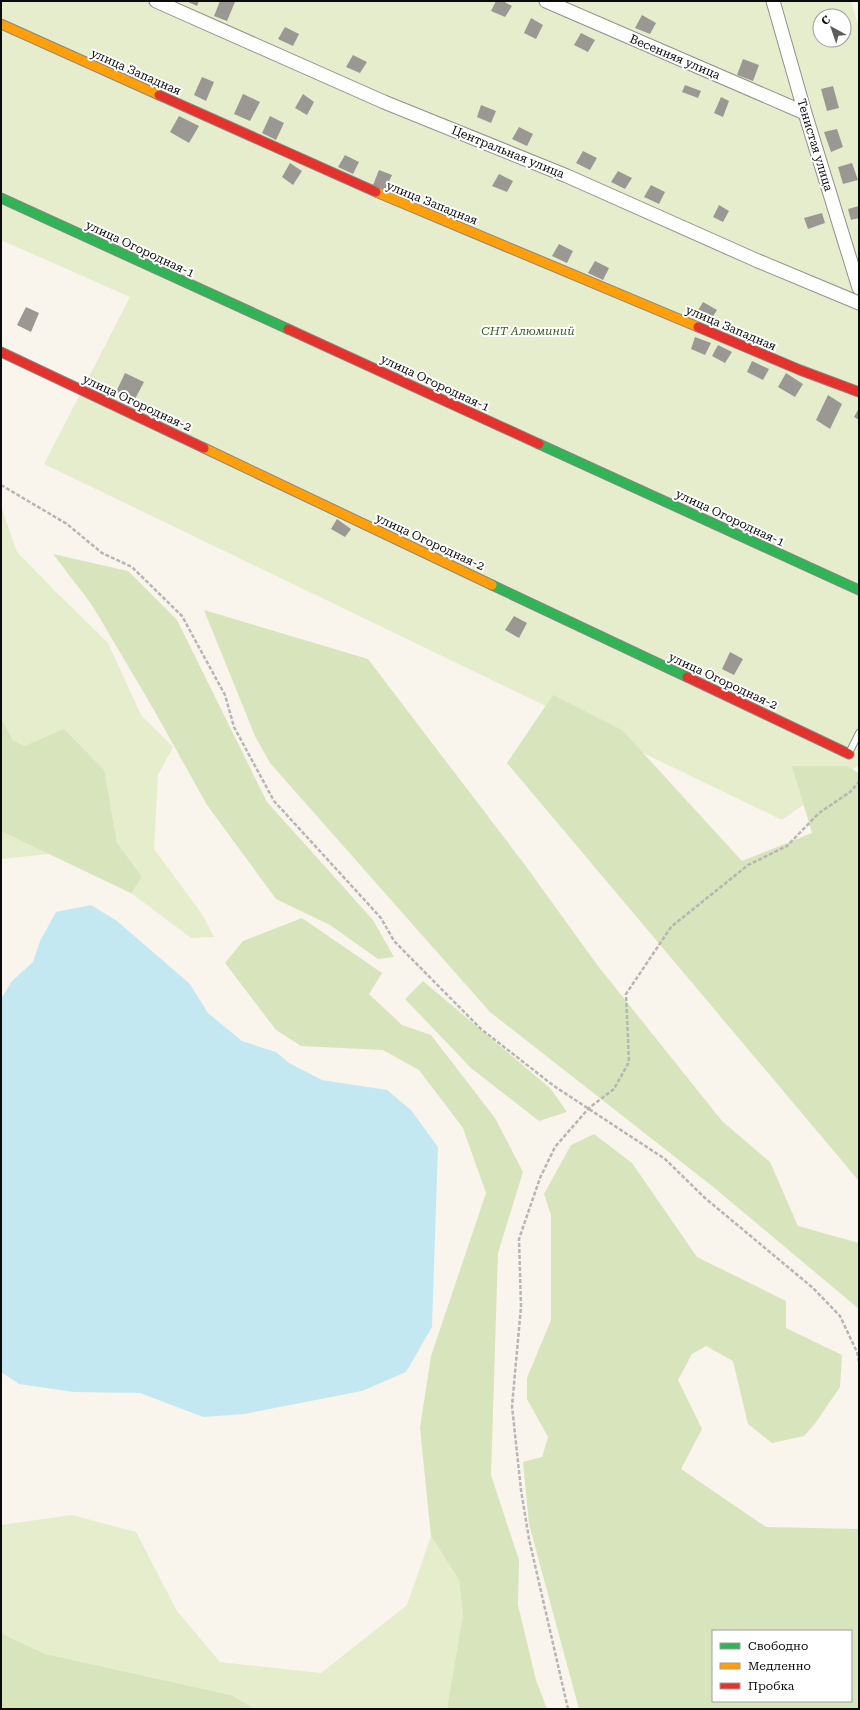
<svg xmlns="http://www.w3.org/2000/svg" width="860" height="1710" font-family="'Roboto Serif',serif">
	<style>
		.green { fill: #e5edcd; fill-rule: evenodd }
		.forest { fill: #d7e4bc; fill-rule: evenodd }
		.water { fill: #c4e8f2 }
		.building { fill: #9b9894 }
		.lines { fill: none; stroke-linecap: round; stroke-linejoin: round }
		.lane-casing { stroke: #92908c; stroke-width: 8 }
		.street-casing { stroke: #92908c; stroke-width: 15 }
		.fast-casing { stroke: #888683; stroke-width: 11 }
		.slow-casing { stroke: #888683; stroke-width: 11 }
		.jam-casing { stroke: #888683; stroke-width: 11 }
		.path { stroke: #b7b6b5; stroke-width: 2.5; stroke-dasharray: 4 2; stroke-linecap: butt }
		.lane { stroke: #fefefc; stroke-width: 6 }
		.street { stroke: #fefefc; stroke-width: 13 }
		.fast { stroke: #30b455; stroke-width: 9 }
		.slow { stroke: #ff9f0a; stroke-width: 9 }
		.jam { stroke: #e5322d; stroke-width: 9 }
		.labels { text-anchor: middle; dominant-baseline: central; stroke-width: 4; stroke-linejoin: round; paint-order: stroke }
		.street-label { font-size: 12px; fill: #0a0a0a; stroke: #fff }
		.park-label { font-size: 12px; font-style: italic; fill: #345f1d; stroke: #fff }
	</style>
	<rect width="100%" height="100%" fill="#f9f5ed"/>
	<path class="green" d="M 1,1 L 851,1 L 859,28 L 859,765 L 782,820 L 44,464 L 130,297 L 1,240 ZM 820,16 L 844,16 L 844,40 L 820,40 Z
		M 1,506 L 17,552 L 55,591 L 108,643 L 141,715 L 173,747 L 158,775 L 154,849 L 202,914 L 214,937 L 191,938 L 131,893 L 49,854 L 1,859 Z
		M 72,1515 L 136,1532 L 177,1611 L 220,1662 L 321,1673 L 407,1605 L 431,1536 L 459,1580 L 463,1615 L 447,1709 L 255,1709 L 231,1695 L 45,1654 L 1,1633 L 1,1525 Z"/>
	<path class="forest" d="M 53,554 L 128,571 L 177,620 L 267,802 L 373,920 L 394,957 L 378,959 L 330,925 L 276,899 L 207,805 L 154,710 L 92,605 Z
		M 204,610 L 368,659 L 525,865 L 598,966 L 722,1121 L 770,1162 L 798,1226 L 859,1243 L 859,1309 L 712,1186 L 490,1012 L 270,763 L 255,736 Z
		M 553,695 L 622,730 L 742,861 L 812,833 L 792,766 L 847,766 L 859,773 L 859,1181 L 507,763 Z
		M 1,718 L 13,741 L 25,746 L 64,729 L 104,770 L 117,843 L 142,877 L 131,893 L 1,831 Z
		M 302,918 L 382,973 L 369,994 L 402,1025 L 431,1035 L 495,1118 L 523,1172 L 498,1253 L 491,1475 L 519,1560 L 518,1605 L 536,1680 L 547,1709 L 447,1709 L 463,1615 L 459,1580 L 431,1536 L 420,1428 L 431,1356 L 486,1193 L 463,1128 L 419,1070 L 383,1050 L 301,1046 L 276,1030 L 225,963 L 243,941 Z
		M 423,981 L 551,1089 L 567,1112 L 539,1121 L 471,1068 L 405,999 Z
		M 594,1134 L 632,1163 L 697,1257 L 786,1301 L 786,1328 L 842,1355 L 840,1387 L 814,1425 L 804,1436 L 772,1443 L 748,1424 L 733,1361 L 706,1346 L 692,1354 L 678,1380 L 702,1429 L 681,1469 L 766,1527 L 859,1529 L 859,1709 L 579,1709 L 529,1524 L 523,1462 L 542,1457 L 548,1437 L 527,1399 L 527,1378 L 551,1320 L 551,1215 L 544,1194 L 571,1145 ZM 713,1631 L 851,1631 L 851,1701 L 713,1701 Z
		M 1,1633 L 45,1654 L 231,1695 L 255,1709 L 1,1709 Z"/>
	<path class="water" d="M 91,905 L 117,921 L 190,984 L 208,1013 L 242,1041 L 276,1052 L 289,1063 L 322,1080 L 387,1090 L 411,1110 L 438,1147 L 432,1327 L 406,1372 L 362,1391 L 244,1414 L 203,1417 L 140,1393 L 74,1392 L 19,1384 L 1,1372 L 1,999 L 12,981 L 33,962 L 40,941 L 56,912 Z"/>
	<path class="building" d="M 186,1 L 199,1 L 197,6 Z
		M 220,1 L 235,2 L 227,21 L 214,16 Z
		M 496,1 L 503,1 L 512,6 L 505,17 L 491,11 Z
		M 642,15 L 656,23 L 650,34 L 635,28 Z
		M 531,18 L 543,25 L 536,39 L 524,33 Z
		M 285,27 L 299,34 L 293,46 L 278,39 Z
		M 581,33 L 595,40 L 588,52 L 574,45 Z
		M 353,55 L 367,62 L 360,73 L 346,67 Z
		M 743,59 L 759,65 L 753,81 L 737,75 Z
		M 202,77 L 214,82 L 206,101 L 194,95 Z
		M 685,85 L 701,91 L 698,98 L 682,92 Z
		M 833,86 L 839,108 L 827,111 L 821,89 Z
		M 243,94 L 260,102 L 250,121 L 234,114 Z
		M 303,94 L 314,102 L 307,115 L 295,108 Z
		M 721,97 L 729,101 L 723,117 L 714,113 Z
		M 481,105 L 496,111 L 491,123 L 477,117 Z
		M 179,116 L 199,126 L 189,143 L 170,132 Z
		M 270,116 L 284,123 L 276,140 L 262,133 Z
		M 519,127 L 533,134 L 527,146 L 512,139 Z
		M 837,129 L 843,147 L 831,152 L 824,132 Z
		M 583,151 L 597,158 L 590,170 L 576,163 Z
		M 345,155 L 359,162 L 353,174 L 338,167 Z
		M 290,163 L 302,171 L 293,185 L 282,177 Z
		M 852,163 L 858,180 L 843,184 L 838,167 Z
		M 379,170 L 392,175 L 385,190 L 373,185 Z
		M 618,171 L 632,178 L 625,189 L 611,182 Z
		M 499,174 L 513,181 L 507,192 L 492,186 Z
		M 651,185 L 665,192 L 659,204 L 644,197 Z
		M 719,205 L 729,211 L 723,222 L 713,217 Z
		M 859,206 L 859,218 L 851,220 L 848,209 Z
		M 822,213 L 825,223 L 808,229 L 804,218 Z
		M 559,244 L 573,251 L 567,263 L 552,256 Z
		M 595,261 L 609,268 L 603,280 L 588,273 Z
		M 703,302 L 717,310 L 710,321 L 696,314 Z
		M 26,307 L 39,313 L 31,332 L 17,325 Z
		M 695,337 L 711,343 L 705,355 L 691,349 Z
		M 718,345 L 732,352 L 725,363 L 712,356 Z
		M 752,361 L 769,369 L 763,380 L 747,372 Z
		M 125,373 L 144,382 L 134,401 L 116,392 Z
		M 786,373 L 803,384 L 795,397 L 778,387 Z
		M 828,395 L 842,404 L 830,429 L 816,420 Z
		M 859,408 L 859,420 L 854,417 Z
		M 337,519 L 351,529 L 345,537 L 331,529 Z
		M 514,616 L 527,623 L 519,638 L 505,630 Z
		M 730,652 L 743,659 L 734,675 L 722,669 Z"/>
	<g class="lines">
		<g class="lane-casing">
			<path id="lane" d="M 849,753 L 859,733"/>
		</g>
		<g class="street-casing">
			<path id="street" d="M 156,1 L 384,102 L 567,176 L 758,261 L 859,303
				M 546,1 L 805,113
				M 773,1 L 805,113 L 859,288"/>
		</g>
		<g class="fast-casing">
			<path id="fast" d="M 1,198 L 288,329
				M 539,444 L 859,590
				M 492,585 L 687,677"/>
		</g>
		<g class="slow-casing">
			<path id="slow" d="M 1,24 L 159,95
				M 376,192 L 698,327
				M 204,448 L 492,585"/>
		</g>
		<g class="jam-casing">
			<path id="jam" d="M 159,95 L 376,192
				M 698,327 L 800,370 L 859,392
				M 288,329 L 539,444
				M 1,352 L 204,448
				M 687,677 L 849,754"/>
		</g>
		<path class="path" d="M 1,485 L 67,524 L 102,553 L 132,567 L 182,616 L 225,695 L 234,727 L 274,801 L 381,918 L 394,941 L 481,1029 L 554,1086 L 665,1159 L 705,1198 L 813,1288 L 840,1316 L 857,1352 L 859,1362
			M 568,1709 L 529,1539 L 521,1490 L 512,1406 L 521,1307 L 519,1239 L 540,1178 L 555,1147 L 589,1108 L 614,1089 L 629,1062 L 626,994 L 671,927 L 748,865 L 787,846 L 819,813 L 850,792 L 859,782"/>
		<use href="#lane" class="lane"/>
		<use href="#street" class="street"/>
		<use href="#fast" class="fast"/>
		<use href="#slow" class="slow"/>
		<use href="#jam" class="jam"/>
	</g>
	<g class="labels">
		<g class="street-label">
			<text transform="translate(675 57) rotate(23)">Весенняя улица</text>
			<text transform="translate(136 72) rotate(24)">улица Западная</text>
			<text transform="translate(815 145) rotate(73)">Тенистая улица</text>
			<text transform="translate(508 152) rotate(22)">Центральная улица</text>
			<text transform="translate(432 203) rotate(22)">улица Западная</text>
			<text transform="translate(140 249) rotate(25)">улица Огородная-1</text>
			<text transform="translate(731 328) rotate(23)">улица Западная</text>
			<text transform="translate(435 383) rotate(25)">улица Огородная-1</text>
			<text transform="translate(137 403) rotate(25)">улица Огородная-2</text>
			<text transform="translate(730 518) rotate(25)">улица Огородная-1</text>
			<text transform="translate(430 542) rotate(25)">улица Огородная-2</text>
			<text transform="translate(723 681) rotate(25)">улица Огородная-2</text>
		</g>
		<g class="park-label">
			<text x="528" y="331">СНТ Алюминий</text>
		</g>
	</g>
	<rect width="860" height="1710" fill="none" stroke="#0a0a0a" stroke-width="4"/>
	<rect x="712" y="1630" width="140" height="72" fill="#ffffff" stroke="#9d9d9d"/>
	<rect x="720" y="1643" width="20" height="6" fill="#30b455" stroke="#9d9d9d"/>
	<text x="748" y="1650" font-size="12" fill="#0a0a0a">Свободно</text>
	<rect x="720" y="1663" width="20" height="6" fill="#ff9f0a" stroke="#9d9d9d"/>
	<text x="748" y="1670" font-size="12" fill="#0a0a0a">Медленно</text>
	<rect x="720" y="1683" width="20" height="6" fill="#e5322d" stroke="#9d9d9d"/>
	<text x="748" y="1690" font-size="12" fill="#0a0a0a">Пробка</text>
	<g transform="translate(832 28) rotate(320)"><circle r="19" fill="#ffffff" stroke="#9d9d9d"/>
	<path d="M0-3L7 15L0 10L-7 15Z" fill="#5e5c59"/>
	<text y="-6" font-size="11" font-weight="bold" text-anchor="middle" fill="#0a0a0a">С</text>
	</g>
</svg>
